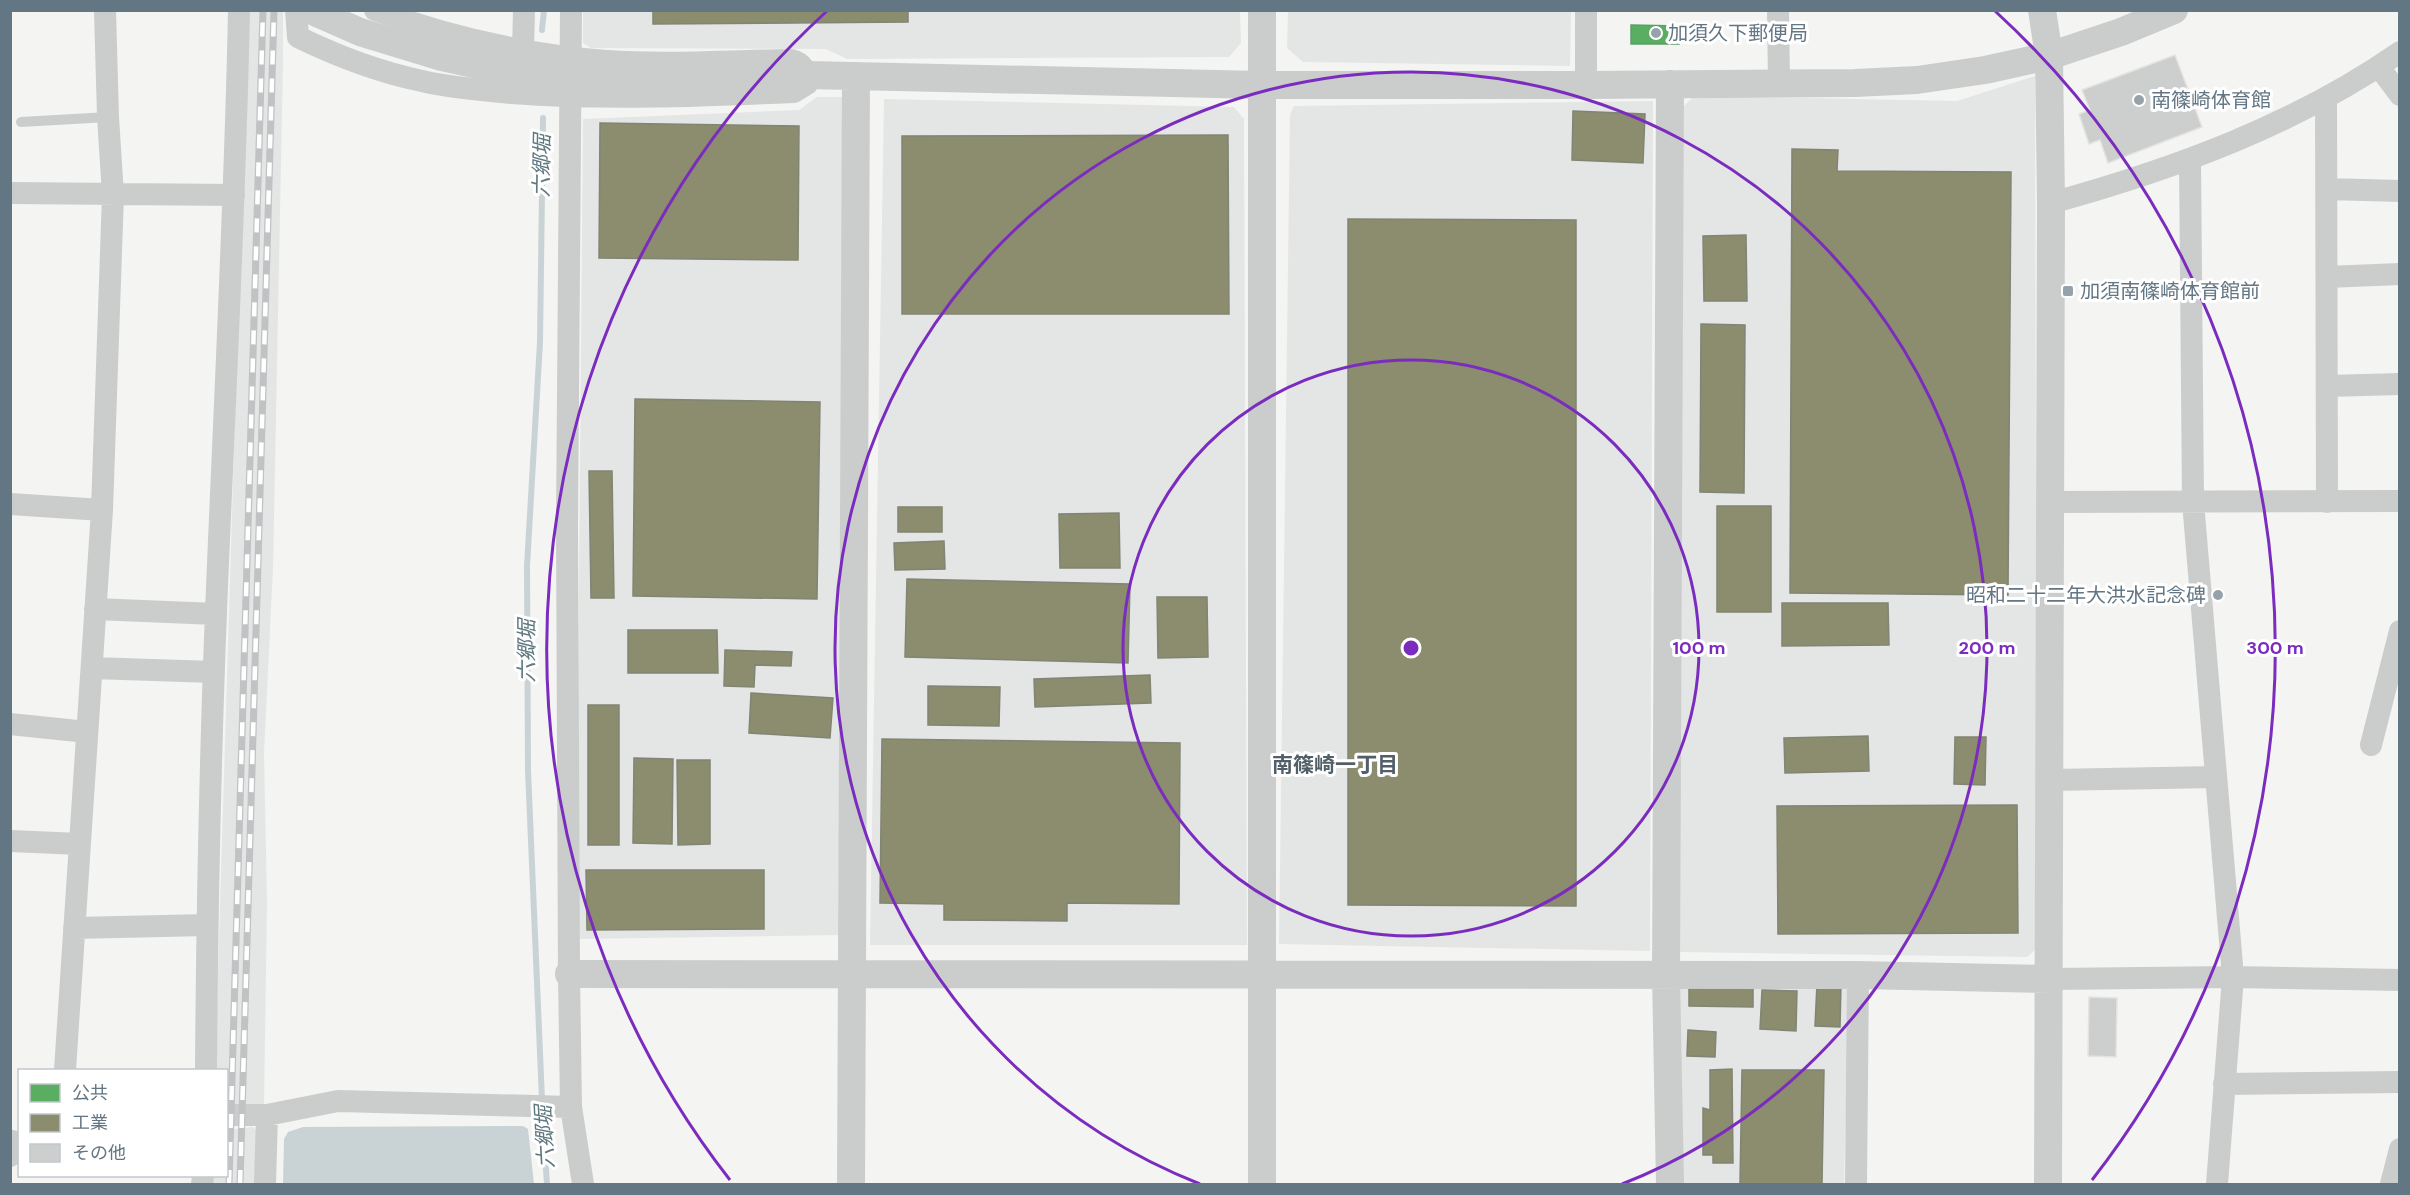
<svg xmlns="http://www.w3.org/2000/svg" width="2410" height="1195" font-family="'DM Sans','Noto Sans JP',sans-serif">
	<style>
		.built { fill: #e4e5e5 }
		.water { fill: #c9d3d5 }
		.public { fill: #5aae61; stroke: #5d9d6b; stroke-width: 1.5 }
		.industry { fill: #8c8c6e; stroke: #808574; stroke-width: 1.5 }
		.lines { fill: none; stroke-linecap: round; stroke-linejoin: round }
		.stream { stroke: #c9d3d5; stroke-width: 6 }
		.building { fill: #cdcfce; stroke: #e3e3e2; stroke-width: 1.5 }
		.service { stroke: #cbcdcd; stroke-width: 10 }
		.minor { stroke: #cbcdcd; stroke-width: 22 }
		.tertiary { stroke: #cbcdcd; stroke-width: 28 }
		.rail-casing { stroke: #c0c2c3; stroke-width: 7 }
		.rail { stroke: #fff; stroke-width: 4.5; stroke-dasharray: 14; stroke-linecap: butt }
		.ring { fill: none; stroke: #7b2cbf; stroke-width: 3 }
		.poi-dot { fill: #96a2aa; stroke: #fff; stroke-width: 2 }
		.labels { text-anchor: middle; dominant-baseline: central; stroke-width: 6; stroke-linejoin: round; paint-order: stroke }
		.poi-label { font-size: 20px; fill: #637683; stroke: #fff; text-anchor: start }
		.water-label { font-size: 21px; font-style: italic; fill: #5f7980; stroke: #fff }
		.neighbourhood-label { font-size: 21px; font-weight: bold; fill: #515f68; stroke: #fff }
		.centre { fill: #7b2cbf; stroke: #fff; stroke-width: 3 }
		.ring-label { font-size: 18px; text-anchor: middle; font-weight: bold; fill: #7b2cbf; stroke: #fff; stroke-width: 6; stroke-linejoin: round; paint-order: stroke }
	</style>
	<rect width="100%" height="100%" fill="#f4f4f2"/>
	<path class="built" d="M 245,11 L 283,11 L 283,61 L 273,568 L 264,753 L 267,902 L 264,1105 L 227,1109 L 226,1070 L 215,1070 L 247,23 Z
		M 583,11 L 1240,11 L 1241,43 L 1229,57 L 847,59 L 826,49 L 591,48 L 583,43 Z
		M 1288,11 L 1571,11 L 1570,66 L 1303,62 L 1287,48 Z
		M 2035,76 L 2037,948 L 2027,957 L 1678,952 L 1682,108 L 1694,96 L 1957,101 Z
		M 817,97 L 843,97 L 840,935 L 576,939 L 583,119 L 799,110 Z
		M 884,99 L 1234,107 L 1244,119 L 1247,945 L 870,945 Z
		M 1653,101 L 1650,951 L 1279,944 L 1290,115 L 1294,106 Z
		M 1677,977 L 1849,979 L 1844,1184 L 1680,1184 Z
		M 253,1127 L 258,1132 L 257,1184 L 212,1184 L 212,1176 L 226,1176 L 227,1130 Z"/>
	<path class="water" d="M 523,1126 L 528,1129 L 534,1184 L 283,1184 L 284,1139 L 288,1132 L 303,1127 Z"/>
	<path class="public" d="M 1631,25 L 1679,26 L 1679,44 L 1631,44 Z"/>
	<path class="industry" d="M 653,10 L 908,10 L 908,22 L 653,24 Z
		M 1573,111 L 1645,114 L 1643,163 L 1572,160 Z
		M 600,123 L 799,126 L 798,260 L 599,258 Z
		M 1228,135 L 1229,314 L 902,314 L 902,136 Z
		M 1792,149 L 1838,150 L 1837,171 L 2011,172 L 2008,595 L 1790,593 Z
		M 1348,219 L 1576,220 L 1576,906 L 1348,905 Z
		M 1746,235 L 1747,301 L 1704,301 L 1703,236 Z
		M 1701,324 L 1745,325 L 1744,493 L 1700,492 Z
		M 635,399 L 820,402 L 817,599 L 633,596 Z
		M 589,471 L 612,471 L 614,598 L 591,598 Z
		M 1717,506 L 1771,506 L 1771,612 L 1717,612 Z
		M 898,507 L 942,507 L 942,532 L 898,532 Z
		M 1119,513 L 1120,568 L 1060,568 L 1059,514 Z
		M 944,541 L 945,569 L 895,570 L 894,543 Z
		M 907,579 L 1130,584 L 1128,663 L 905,657 Z
		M 1157,597 L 1207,597 L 1208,657 L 1158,658 Z
		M 1782,603 L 1888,603 L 1889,645 L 1782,646 Z
		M 628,630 L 717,630 L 718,673 L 628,673 Z
		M 725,650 L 792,652 L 791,666 L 755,665 L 754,687 L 724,686 Z
		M 1150,675 L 1151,703 L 1035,707 L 1034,679 Z
		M 928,686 L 1000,687 L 999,726 L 928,725 Z
		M 751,693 L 833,698 L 830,738 L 749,733 Z
		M 588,705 L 619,705 L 619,845 L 588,845 Z
		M 1868,736 L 1869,771 L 1785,773 L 1784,738 Z
		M 1955,737 L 1986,737 L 1985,785 L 1954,784 Z
		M 882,739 L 1180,743 L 1179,904 L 1067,903 L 1067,921 L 944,920 L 944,904 L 880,903 Z
		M 634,758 L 673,759 L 672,844 L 633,843 Z
		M 677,760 L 710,760 L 710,844 L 678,845 Z
		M 2017,805 L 2018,933 L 1778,934 L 1777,806 Z
		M 586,870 L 764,870 L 764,929 L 587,930 Z
		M 1817,984 L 1841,985 L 1840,1027 L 1815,1026 Z
		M 1689,985 L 1753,986 L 1753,1007 L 1689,1006 Z
		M 1762,990 L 1797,991 L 1796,1031 L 1760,1029 Z
		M 1688,1030 L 1716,1032 L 1715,1057 L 1687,1056 Z
		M 1732,1069 L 1733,1163 L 1713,1163 L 1713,1155 L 1703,1155 L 1703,1108 L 1710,1110 L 1710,1070 Z
		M 1742,1070 L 1824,1070 L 1822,1184 L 1740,1184 Z"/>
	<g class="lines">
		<path class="stream" d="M 542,30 L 544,10
			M 542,1100 L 528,770 L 527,566 L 540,342 L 543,118
			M 542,1111 L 547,1184"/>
	</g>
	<path class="building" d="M 2175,55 L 2202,127 L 2108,163 L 2100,140 L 2089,144 L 2079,114 L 2090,110 L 2082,90 Z
		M 2089,997 L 2117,998 L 2116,1057 L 2088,1056 Z"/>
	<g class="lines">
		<path class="service" d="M 21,122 L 108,117"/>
		<path class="minor" d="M 296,10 L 298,37 C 337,56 379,72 422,81 C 451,88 482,90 512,93 C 606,100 700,96 794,92 L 807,84 C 807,72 804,63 791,60 C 730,61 668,65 607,61 C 528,55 449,37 375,10
			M 571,10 L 567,524 L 569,974 L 571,1107 L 583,1184
			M 1778,10 L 1779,84
			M 523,50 L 524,10
			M 2379,67 L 2400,95
			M 1586,85 L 1586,10
			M 2326,98 L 2327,502
			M 2190,160 L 2193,502 L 2233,977 L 2217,1184
			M 2327,189 L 2400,191
			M 10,193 L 234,195
			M 2051,203 C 2174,169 2295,125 2400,52
			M 2327,277 L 2400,274
			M 2327,386 L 2400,384
			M 2051,502 L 2400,501
			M 10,504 L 102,510
			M 95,609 L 216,614
			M 92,668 L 214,672
			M 10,724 L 87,732
			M 2371,745 L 2400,631
			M 2051,780 L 2216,777
			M 10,841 L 80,844
			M 74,928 L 207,925
			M 2050,979 L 2233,977 L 2400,980
			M 65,1070 L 102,510 L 113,195 L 108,117 L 105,10
			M 206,1070 C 207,918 210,765 216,612 C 224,412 235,211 239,10
			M 2224,1084 L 2400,1082
			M 226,1115 L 267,1115 L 338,1101 L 571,1107
			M 10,1156 L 12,1141
			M 202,1184 L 203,1176
			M 265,1184 L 267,1115
			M 1856,1184 L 1858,975
			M 2391,1184 L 2400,1149"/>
		<path class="tertiary" d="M 310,10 L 360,32 L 442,57 L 488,67 L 585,78 L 807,75 L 1261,85 L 1586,85 L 1855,83 L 1917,80 L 1985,70 L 2049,56 L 2121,32 L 2174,10
			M 1262,10 L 1262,1184
			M 2042,10 L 2049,56 L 2051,203 L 2048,1184
			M 1670,84 L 1666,975 L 1670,1184
			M 569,974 L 1858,975 L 2050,979
			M 851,1184 L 856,76"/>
		<g class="rail-casing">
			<path id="rail" d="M 229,1184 L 263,10
				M 240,1184 L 274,10"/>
		</g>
		<use href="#rail" class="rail"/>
	</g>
	<g class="ring">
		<circle cx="1411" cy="648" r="288"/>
		<path d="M1200 1184A576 576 0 1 1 1622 1184"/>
		<path d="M730 1180A864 864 0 0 1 827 11M1995 11A864 864 0 0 1 2092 1180"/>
	</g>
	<g class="poi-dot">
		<circle cx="1656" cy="33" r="6"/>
		<circle cx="2139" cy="100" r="6"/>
		<rect x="2062" y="285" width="12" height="12" rx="3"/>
		<circle cx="2218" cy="595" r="6"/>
	</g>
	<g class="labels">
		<g class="poi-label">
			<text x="1668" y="33">加須久下郵便局</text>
			<text x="2151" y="100">南篠崎体育館</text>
			<text x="2080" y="291">加須南篠崎体育館前</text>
			<text x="2206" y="595" text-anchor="end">昭和二十二年大洪水記念碑</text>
		</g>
		<g class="water-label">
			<text transform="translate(542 166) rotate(-89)">六郷堀</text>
			<text transform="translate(527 651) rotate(-90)">六郷堀</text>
			<text transform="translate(545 1137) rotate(-93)">六郷堀</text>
		</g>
		<g class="neighbourhood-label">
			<text x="1335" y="765">南篠崎一丁目</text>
		</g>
	</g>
	<circle cx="1411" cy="648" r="9" class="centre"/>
	<g class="ring-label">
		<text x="1699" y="654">100 m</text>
		<text x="1987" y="654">200 m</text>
		<text x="2275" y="654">300 m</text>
	</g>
	<rect width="2410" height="1195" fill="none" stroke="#637683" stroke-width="24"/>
	<rect x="18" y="1069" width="210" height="108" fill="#ffffff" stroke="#c1c8cd" stroke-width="1.5"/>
	<rect x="30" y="1084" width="30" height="18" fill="#5aae61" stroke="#c1c8cd" stroke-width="1.5"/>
	<text x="72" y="1099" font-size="18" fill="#637683">公共</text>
	<rect x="30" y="1114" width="30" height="18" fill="#8c8c6e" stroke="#c1c8cd" stroke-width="1.5"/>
	<text x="72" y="1129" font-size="18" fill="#637683">工業</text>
	<rect x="30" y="1144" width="30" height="18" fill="#cdcfce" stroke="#c1c8cd" stroke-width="1.5"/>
	<text x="72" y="1159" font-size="18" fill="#637683">その他</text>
</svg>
